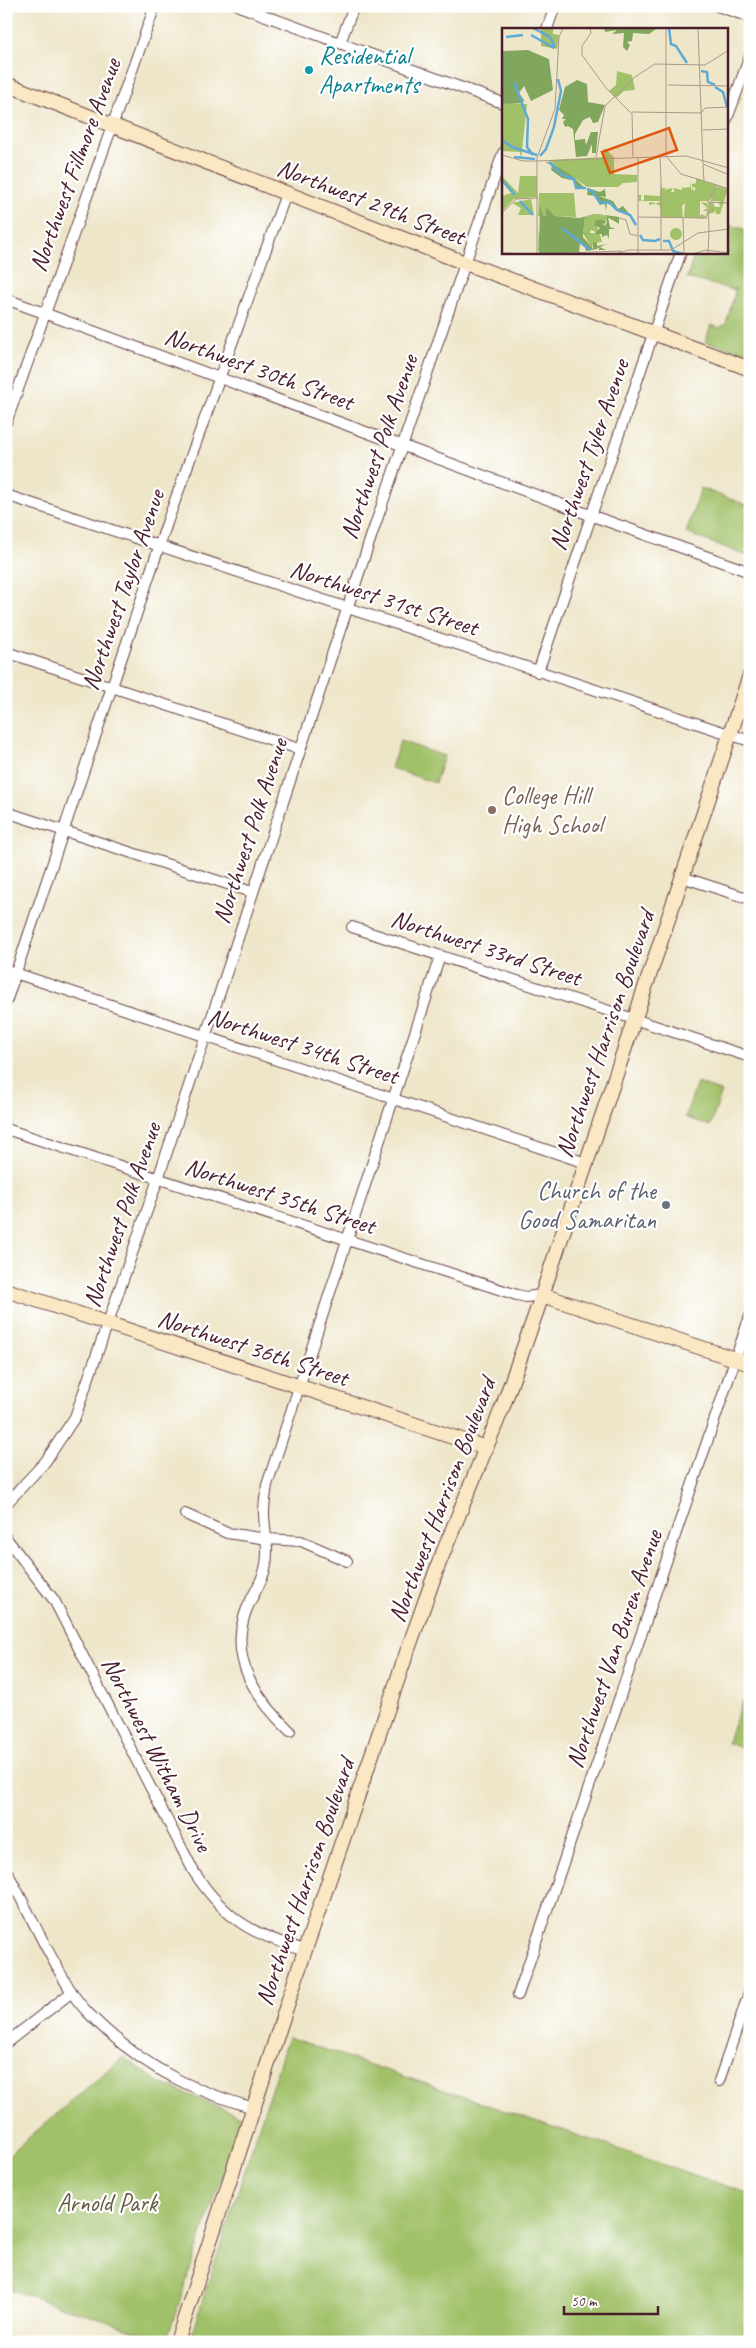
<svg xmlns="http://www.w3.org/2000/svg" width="756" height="2348" font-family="Caveat,sans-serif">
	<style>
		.green { fill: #a1c169; stroke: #76704a }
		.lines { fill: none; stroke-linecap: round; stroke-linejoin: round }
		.street-casing { stroke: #633d43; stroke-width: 12 }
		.secondary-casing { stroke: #633d43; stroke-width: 16 }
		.street { stroke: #fff; stroke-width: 10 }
		.secondary { stroke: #fae7c3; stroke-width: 14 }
		.culture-dot { fill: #0f9aa8; stroke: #fff; stroke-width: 2 }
		.education-dot { fill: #8d6e63; stroke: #fff; stroke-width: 2 }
		.worship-dot { fill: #6b7280; stroke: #fff; stroke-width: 2 }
		.labels { text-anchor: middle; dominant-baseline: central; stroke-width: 4.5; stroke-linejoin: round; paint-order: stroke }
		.culture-label { font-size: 25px; fill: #0d838f; stroke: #fff; text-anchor: start }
		.street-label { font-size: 25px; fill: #4a1f2b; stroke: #fff }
		.education-label { font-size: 25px; fill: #785e54; stroke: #fff; text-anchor: start }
		.worship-label { font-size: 25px; fill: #5b616d; stroke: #fff; text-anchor: end }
		.park-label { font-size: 25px; fill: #685841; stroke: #fff }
		.inset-river { fill: none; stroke: #5ea9d6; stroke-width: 2.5 }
		.inset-road { fill: none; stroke: #ac968a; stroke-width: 1 }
		.view { fill: #e0560e; fill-opacity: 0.15; stroke: #e0560e; stroke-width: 2.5 }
		.inset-edge { fill: none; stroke: #4a1f2b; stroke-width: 2.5 }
	</style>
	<rect width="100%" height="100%" fill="#fff"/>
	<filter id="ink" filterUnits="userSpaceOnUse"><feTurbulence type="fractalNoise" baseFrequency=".02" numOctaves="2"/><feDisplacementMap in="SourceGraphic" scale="10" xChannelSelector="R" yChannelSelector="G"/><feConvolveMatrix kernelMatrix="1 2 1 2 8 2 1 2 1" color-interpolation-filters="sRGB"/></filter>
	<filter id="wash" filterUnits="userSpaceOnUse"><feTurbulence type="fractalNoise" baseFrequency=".0096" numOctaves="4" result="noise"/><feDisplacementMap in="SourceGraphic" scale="20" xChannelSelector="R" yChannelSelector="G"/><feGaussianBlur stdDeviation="1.12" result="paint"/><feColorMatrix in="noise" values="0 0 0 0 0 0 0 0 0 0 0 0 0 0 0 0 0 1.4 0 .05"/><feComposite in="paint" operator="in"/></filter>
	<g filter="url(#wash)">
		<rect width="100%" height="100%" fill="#eee6c9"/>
		<path class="green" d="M 727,224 L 750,231 L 750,353 L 705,342 L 711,325 L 719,328 L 726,324 L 736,288 L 734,290 L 687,278 L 695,253 L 727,252 Z
			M 701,488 L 749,506 L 747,516 L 750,519 L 750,557 L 686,533 Z
			M 400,741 L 444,756 L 435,783 L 391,768 Z
			M 697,1083 L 722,1092 L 710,1126 L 685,1117 Z
			M 742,1702 L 750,1704 L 750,1750 L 727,1743 Z
			M 288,2037 L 750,2194 L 750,2342 L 189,2342 Z
			M 123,2057 L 161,2083 L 242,2117 L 166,2341 L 6,2288 L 6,2157 Z"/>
	</g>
	<g filter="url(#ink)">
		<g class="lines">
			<g class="street-casing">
				<path id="street" d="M 239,6 L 503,103
					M 717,6 L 750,17
					M 547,29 L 555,6
					M 340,43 L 354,6
					M 727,119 L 750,56
					M 6,299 L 590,515 L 750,572
					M 6,423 L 155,6
					M 6,495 L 750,741
					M 6,652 L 299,749
					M 538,672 L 681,252
					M 6,812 L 252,892
					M 682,877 L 750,899
					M 352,927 L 750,1057
					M 6,970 L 586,1163
					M 6,1002 L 168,520 L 286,194
					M 6,1129 L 517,1295 L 526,1297 L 542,1295
					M 6,1504 L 45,1462 L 75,1417 L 158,1179 L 372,534 L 503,153
					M 185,1514 L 227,1533 L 267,1539 L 301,1541 L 347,1561
					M 6,1538 L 54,1600 L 194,1872 C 226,1920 251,1934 305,1950
					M 290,1731 C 258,1700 229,1662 245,1614 C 250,1598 261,1585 265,1569 C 270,1550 264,1531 264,1512 C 264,1503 266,1494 267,1485 L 440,956
					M 6,1870 C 28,1910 47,1953 71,1991 C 80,2006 94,2019 107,2031 C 153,2072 195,2091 254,2108
					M 518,1995 L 750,1316
					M 6,2043 L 72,1992
					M 719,2081 L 750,1990"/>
			</g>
			<g class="secondary-casing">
				<path id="secondary" d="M 6,84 L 465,263 L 750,369
					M 6,1290 L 486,1448
					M 542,1295 L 750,1364
					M 177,2342 L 305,1950 L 407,1652 L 439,1563 L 503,1406 L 537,1310 L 750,675"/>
			</g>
			<use href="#street" class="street"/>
			<use href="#secondary" class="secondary"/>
		</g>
	</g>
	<circle class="culture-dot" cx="309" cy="70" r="5"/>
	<circle class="education-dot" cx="492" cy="810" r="5"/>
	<circle class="worship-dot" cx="666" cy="1205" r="5"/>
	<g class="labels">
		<g class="culture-label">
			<text x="319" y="56">Residential<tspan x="319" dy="29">Apartments</tspan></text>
		</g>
		<g class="street-label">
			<text transform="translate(75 165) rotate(-70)">Northwest Fillmore Avenue</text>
			<text transform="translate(371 202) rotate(21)">Northwest 29th Street</text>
			<text transform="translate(259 369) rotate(20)">Northwest 30th Street</text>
			<text transform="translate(379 447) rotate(-71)">Northwest Polk Avenue</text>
			<text transform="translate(589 455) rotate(-71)">Northwest Tyler Avenue</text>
			<text transform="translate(123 590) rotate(-71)">Northwest Taylor Avenue</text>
			<text transform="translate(384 598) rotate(18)">Northwest 31st Street</text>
			<text transform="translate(250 831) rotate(-72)">Northwest Polk Avenue</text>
			<text transform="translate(486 948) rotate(18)">Northwest 33rd Street</text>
			<text transform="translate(605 1034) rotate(-71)">Northwest Harrison Boulevard</text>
			<text transform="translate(303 1046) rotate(18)">Northwest 34th Street</text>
			<text transform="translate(280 1196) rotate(18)">Northwest 35th Street</text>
			<text transform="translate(122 1215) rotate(-71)">Northwest Polk Avenue</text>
			<text transform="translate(253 1348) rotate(18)">Northwest 36th Street</text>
			<text transform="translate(442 1500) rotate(-69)">Northwest Harrison Boulevard</text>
			<text transform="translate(614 1649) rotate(-71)">Northwest Van Buren Avenue</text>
			<text transform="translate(157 1754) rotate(63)">Northwest Witham Drive</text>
			<text transform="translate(305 1882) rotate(-71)">Northwest Harrison Boulevard</text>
		</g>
		<g class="education-label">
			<text x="502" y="796">College Hill<tspan x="502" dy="29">High School</tspan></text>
		</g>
		<g class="worship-label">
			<text x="656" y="1191">Church of the<tspan x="656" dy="29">Good Samaritan</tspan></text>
		</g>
		<g class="park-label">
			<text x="107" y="2203">Arnold Park</text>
		</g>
	</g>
	<g transform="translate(502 28)">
		<rect width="226" height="226" fill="#eee6c9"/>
		<path d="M 39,0 L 51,0 L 51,6 L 57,7 L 55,21 L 39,18 ZM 115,43 L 130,47 L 133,62 L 122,63 L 114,70 L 107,63 L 114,57 ZM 0,75 L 25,76 L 19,132 L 18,124 L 1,123 L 0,126 ZM 102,120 L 112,129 L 112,146 L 135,147 L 135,154 L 121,155 L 116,159 L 85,159 L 47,132 L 102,129 ZM 0,148 L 16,165 L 18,148 L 35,148 L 35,169 L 12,171 L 0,184 L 0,168 L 9,165 L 0,154 ZM 194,150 L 214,157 L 213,161 L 216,158 L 226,161 L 218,186 L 213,186 L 214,185 L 214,181 L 213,184 L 207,186 L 207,174 L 214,174 L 211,175 L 213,179 L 219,179 L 216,174 L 219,173 L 208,173 L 209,169 L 206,173 L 198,173 L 198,190 L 199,186 L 204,188 L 205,183 L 201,183 L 205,180 L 199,174 L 205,175 L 206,186 L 205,189 L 201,190 L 204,191 L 182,189 L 183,175 L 180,178 L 181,189 L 159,189 L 158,178 L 154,176 L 156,175 L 147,177 L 147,174 L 154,175 L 158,174 L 158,173 L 137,173 L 136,167 L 139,167 L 139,173 L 142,172 L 142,167 L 158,168 L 159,155 L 160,160 L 165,160 L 161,162 L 171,160 L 169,164 L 172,164 L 172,160 L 180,162 L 180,157 L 181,160 L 188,159 L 189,153 L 189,163 L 190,160 L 192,163 L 194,160 L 190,159 L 190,156 L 194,155 ZM 37,165 L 72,165 L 74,189 L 53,188 L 44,179 L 44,188 L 36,188 ZM 29,171 L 32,187 L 16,187 L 19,180 L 10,175 ZM 95,186 L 112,190 L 113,193 L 106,190 L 102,198 L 100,195 L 104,192 L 95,192 L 96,205 L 89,202 L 88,205 L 98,206 L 100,214 L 91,215 L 90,221 L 81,205 L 83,189 ZM 37,193 L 37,205 L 43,204 L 42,211 L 51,212 L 53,225 L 63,225 L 66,221 L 65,225 L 79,225 L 37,225 L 36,222 ZM168 206a6 6 0 1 1 12 0a6 6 0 1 1-12 0Z" fill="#a1c169"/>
		<path d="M 102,0 L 153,0 L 154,1 L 147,6 L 131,5 L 130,13 L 125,14 L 128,17 L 125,23 L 121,19 L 122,5 L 110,6 L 115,2 L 103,4 ZM 26,22 L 47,31 L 51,62 L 29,73 L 22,58 L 17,65 L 22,72 L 21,75 L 0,76 L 0,23 ZM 75,52 L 85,56 L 86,74 L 103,77 L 96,94 L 91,95 L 88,89 L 81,92 L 73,106 L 73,112 L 83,111 L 84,117 L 89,104 L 96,104 L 94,125 L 90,125 L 90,116 L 85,128 L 74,129 L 71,101 L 66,98 L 63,99 L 61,94 L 64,91 L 60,91 L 62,87 L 57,82 L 63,59 ZM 43,134 L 49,134 L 69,147 L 84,161 L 75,160 L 73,153 L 60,150 L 49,142 L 50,137 ZM 86,160 L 98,164 L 103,161 L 104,169 L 97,168 L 111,173 L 116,181 L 121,178 L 130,189 L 105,175 L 104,183 L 103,176 L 98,177 L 93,168 L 85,167 ZM 38,177 L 39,181 L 41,188 L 44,188 L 44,179 L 53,188 L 78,190 L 92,186 L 96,186 L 117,189 L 117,196 L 106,189 L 108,199 L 113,201 L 107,201 L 107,211 L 105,207 L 100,209 L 100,206 L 92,206 L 98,200 L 92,197 L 94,192 L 101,192 L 104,193 L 100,196 L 103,198 L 105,194 L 105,188 L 95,186 L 83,189 L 81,205 L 91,205 L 81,206 L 81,209 L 91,221 L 91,215 L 95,214 L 95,218 L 105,216 L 98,219 L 104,222 L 97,222 L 97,219 L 95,221 L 84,223 L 82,216 L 78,215 L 77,225 L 37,225 Z" fill="#80a75d"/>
		<path class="inset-river" d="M 31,0 L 48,9 L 53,19M 167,0 L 169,16 L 174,18 L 185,35M 29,7 L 52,20M 4,9 L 21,7M 199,43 L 205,44 L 206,54 L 213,57M 12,54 L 26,91 L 25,119 L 31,127M 213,59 L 221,64 L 225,79M 0,112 L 10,119 L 35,127M 38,128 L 44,121 L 52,99 L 59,63 L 56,51M 12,129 L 33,131M 47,134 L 60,147 L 72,151 L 74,160 L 84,160M 0,152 L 13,167M 85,161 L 90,163 L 98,175 L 107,174 L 115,182 L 128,187 L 134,197M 18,173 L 31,187M 60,200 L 88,222M 138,207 L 141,212 L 153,213 L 158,211M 161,213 L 167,213 L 171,223 L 181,226"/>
		<path class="inset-road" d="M 88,0 L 89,5 L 80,18 L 80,27 L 104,60 L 130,86M 164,0 L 164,128 L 179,146 L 215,157M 196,0 L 201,136 L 227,147M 166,57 L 227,58M 130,84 L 199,85M 130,85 L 131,129M 199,85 L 203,80 L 227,79M 201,102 L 227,101M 0,127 L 21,133 L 35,133M 94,129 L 103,78 L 133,49 L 153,36 L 203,37 L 227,22M 136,129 L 136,226M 158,129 L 159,154M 35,133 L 184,128 L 227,140M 201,137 L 202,153M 206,174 L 227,175M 0,185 L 14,171 L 36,170M 136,189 L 205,190M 117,190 L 124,192 L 128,206 L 136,208M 181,190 L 182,226M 207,203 L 206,173 L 215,157 L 227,161M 159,222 L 159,154M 0,225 L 35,226M 35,225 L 35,130 L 53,81 L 57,9 L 61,0M 36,226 L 120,223M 113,226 L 127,222 L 169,222 L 196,205 L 227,201M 191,226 L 204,222 L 227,225M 206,226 L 207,203"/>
		<path class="view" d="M 167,100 L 175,122 L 108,145 L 100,124 Z"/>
		<rect width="226" height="226" class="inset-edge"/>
	</g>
	<rect width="756" height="2348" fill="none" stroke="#fff" stroke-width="25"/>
	<path d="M564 2306v8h94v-8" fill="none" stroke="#4a1f2b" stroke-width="2.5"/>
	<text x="571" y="2306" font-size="15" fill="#4a1f2b" stroke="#ffffff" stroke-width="4" paint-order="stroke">50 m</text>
</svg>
